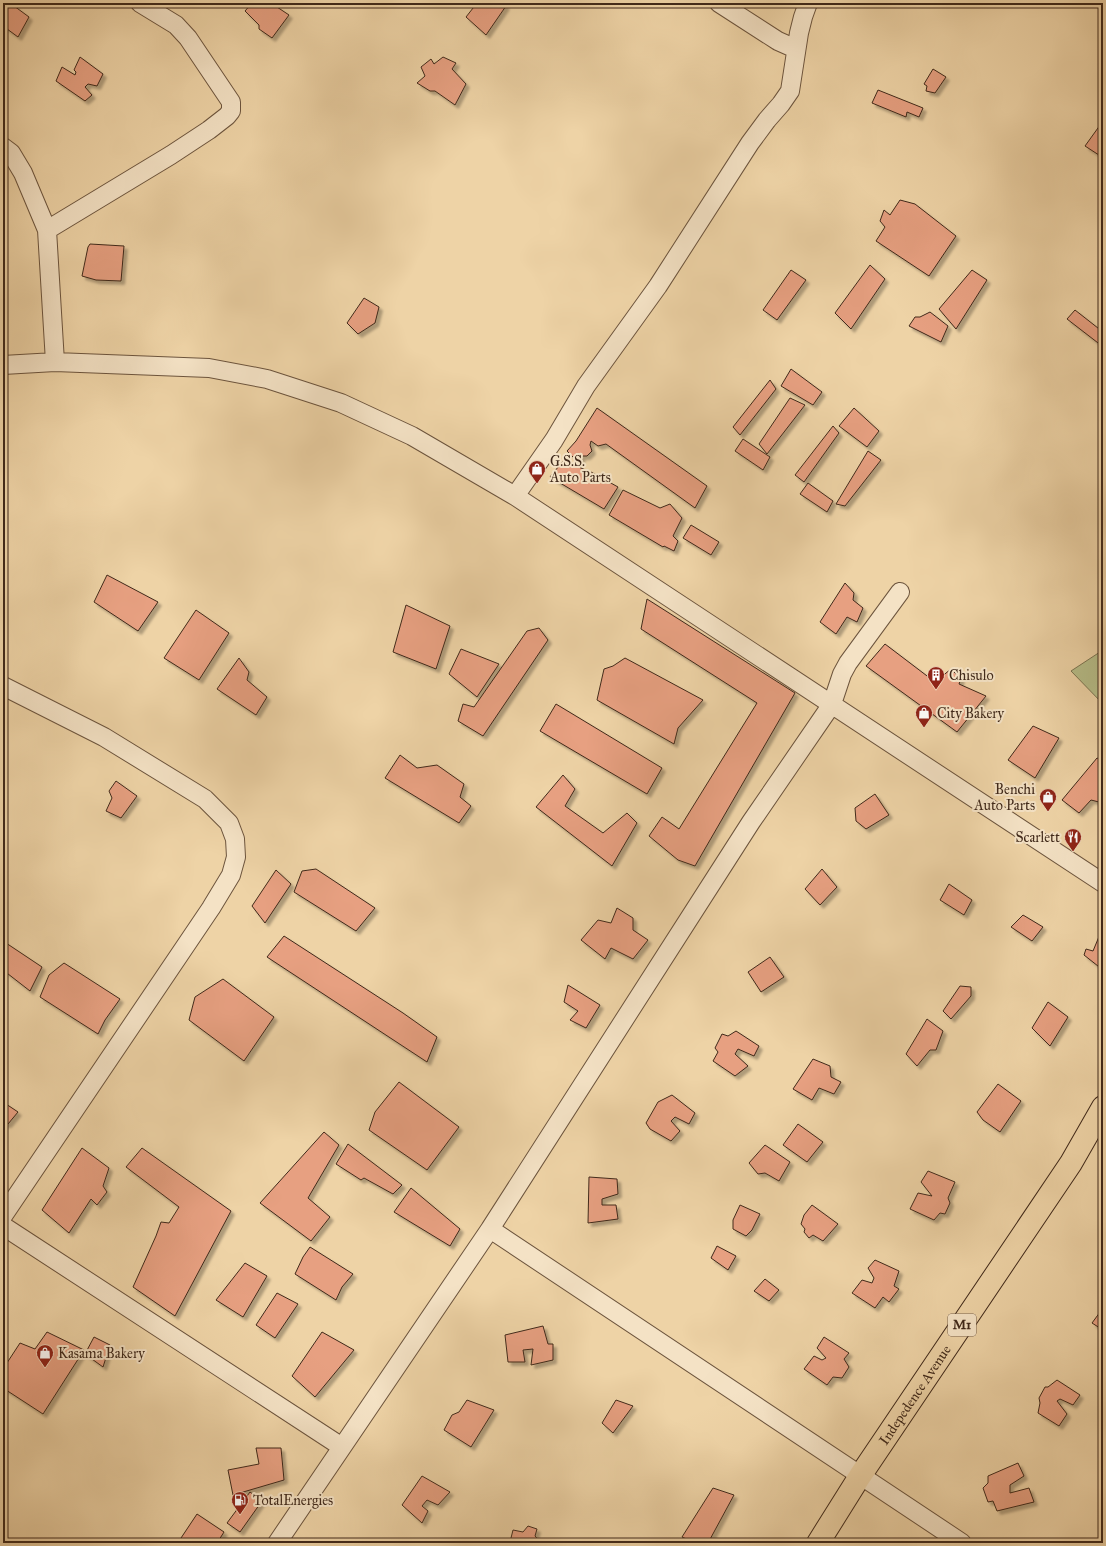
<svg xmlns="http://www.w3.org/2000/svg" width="1106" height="1546" font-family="'IM FELL Great Primer',serif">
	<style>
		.green { fill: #b6bd88; stroke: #7b7351 }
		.building { fill: #e7a081; stroke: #40291a; filter: url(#shadow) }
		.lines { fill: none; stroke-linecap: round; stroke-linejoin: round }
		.minor-casing { stroke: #6c543d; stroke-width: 20 }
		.major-casing { stroke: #40291a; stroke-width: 24 }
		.minor { stroke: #f4e2c5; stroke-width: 18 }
		.major { stroke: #eed3a6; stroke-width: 22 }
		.labels { text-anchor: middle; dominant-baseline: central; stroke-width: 4; stroke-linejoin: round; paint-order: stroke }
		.shield { fill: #f4e2c5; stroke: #76604d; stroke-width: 1 }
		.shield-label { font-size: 13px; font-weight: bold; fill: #40291a }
		.poi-label { font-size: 14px; fill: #40291a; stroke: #f4e2c5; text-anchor: start }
		.street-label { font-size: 14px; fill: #40291a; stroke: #f4e2c5 }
	</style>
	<defs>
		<filter id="shadow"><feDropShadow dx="3.5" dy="3.5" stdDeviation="1" flood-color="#0004"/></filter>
	</defs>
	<rect width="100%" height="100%" fill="#eed3a6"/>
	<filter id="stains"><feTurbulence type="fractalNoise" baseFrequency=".005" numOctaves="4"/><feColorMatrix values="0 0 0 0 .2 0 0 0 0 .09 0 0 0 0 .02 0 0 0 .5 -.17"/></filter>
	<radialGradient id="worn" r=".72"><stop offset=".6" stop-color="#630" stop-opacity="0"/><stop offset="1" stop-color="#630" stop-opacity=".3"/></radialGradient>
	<path class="green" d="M 1103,650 L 1103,704 L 1071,671 Z"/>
	<path class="building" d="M 3,3 L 10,3 L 29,17 L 18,37 L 3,26 Z
		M 252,3 L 271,3 L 289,15 L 272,38 L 259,29 L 259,25 L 245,11 Z
		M 477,3 L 502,3 L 506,6 L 486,35 L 466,17 Z
		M 80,57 L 103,74 L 97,86 L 88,84 L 85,87 L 92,95 L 85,101 L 56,81 L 62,67 L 75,75 L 76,72 L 74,70 Z
		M 443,57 L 456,63 L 452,69 L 466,84 L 455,105 L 435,91 L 430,91 L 417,83 L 425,76 L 421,67 L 431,59 L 434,64 Z
		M 933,69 L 946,77 L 935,93 L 926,91 L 927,86 L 924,84 Z
		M 878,90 L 923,108 L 919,117 L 907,112 L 906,117 L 872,103 Z
		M 1103,121 L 1103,155 L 1102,157 L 1085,146 Z
		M 900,200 L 915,204 L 956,236 L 929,276 L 876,241 L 885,227 L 880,221 L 884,210 L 890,215 Z
		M 90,244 L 124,246 L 121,281 L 96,280 L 82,276 L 88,247 Z
		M 870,265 L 885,279 L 851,329 L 835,313 Z
		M 791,270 L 806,280 L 777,320 L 763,310 Z
		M 972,270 L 987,280 L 956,329 L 939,309 Z
		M 364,298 L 379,307 L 375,323 L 358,334 L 347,323 Z
		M 1075,310 L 1103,332 L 1103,345 L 1102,346 L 1067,319 Z
		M 930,312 L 948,326 L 941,342 L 909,326 L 915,317 L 920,317 Z
		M 791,369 L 822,392 L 813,405 L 781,386 Z
		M 770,380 L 776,389 L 740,435 L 733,427 Z
		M 790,398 L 805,405 L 767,454 L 759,444 Z
		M 597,408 L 707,486 L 695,508 L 606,444 L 598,446 L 591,441 L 590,445 L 592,451 L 587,456 L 582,456 L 579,463 L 567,451 L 576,441 Z
		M 854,408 L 879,431 L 867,447 L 839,426 Z
		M 833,426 L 839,433 L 804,482 L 795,475 Z
		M 743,439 L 770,457 L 763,470 L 735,451 Z
		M 868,451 L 881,460 L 845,506 L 836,504 Z
		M 563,461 L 591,472 L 618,487 L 604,509 L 550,477 Z
		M 808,483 L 833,501 L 827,512 L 800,494 Z
		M 623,490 L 660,508 L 670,504 L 682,518 L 673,536 L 678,541 L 674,551 L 664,546 L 663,547 L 609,515 Z
		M 691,525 L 719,542 L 711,555 L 683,538 Z
		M 107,575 L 158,602 L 138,631 L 94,602 Z
		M 845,583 L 854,593 L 853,600 L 863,608 L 857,622 L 847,617 L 836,634 L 820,622 Z
		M 647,599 L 795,693 L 695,866 L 678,860 L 649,836 L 662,817 L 679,829 L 757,703 L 641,629 Z
		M 406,605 L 450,626 L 436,669 L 393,652 Z
		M 196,610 L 229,633 L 199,680 L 164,658 Z
		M 539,628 L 548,640 L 483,736 L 458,721 L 463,704 L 474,707 L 527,631 Z
		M 885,644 L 935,682 L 951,669 L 961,679 L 959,684 L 986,696 L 957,732 L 866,666 Z
		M 461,649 L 499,664 L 477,697 L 449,674 Z
		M 239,658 L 249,672 L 247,680 L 267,697 L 256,715 L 217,689 Z
		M 625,658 L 703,700 L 678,728 L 674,744 L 597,700 L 604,669 L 613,666 Z
		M 556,704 L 662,768 L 647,794 L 540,731 Z
		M 1033,726 L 1059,738 L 1035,778 L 1008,760 Z
		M 400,755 L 417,768 L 437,765 L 464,784 L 460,797 L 471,806 L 459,823 L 385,778 Z
		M 1097,758 L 1103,760 L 1103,803 L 1091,800 L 1079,813 L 1062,800 Z
		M 563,775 L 575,789 L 565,806 L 603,833 L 627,813 L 637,823 L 612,866 L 536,807 Z
		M 116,781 L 137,796 L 121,818 L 106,811 L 112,798 L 109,791 Z
		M 875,794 L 889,815 L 866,829 L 856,821 L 855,808 Z
		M 316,869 L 375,908 L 356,931 L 294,892 L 302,871 Z
		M 822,869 L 837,887 L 820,905 L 805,889 Z
		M 276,870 L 291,884 L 265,923 L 252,906 Z
		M 949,884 L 972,900 L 964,915 L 940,900 Z
		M 617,908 L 633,918 L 633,930 L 648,940 L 633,959 L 611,948 L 605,959 L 581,940 L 598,920 L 611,923 Z
		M 1023,915 L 1043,927 L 1032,941 L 1011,927 Z
		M 1103,927 L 1103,970 L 1084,955 L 1086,949 L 1093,951 Z
		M 284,936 L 403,1013 L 437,1037 L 427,1062 L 267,957 Z
		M 3,941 L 42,967 L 30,991 L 3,970 Z
		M 770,957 L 784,977 L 761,992 L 748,972 Z
		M 64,963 L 120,999 L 105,1020 L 98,1034 L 40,997 L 49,975 Z
		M 223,979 L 274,1017 L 244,1061 L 189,1020 L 195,997 Z
		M 568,985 L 600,1005 L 586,1028 L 570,1020 L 578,1011 L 564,1002 Z
		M 960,986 L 971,987 L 971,996 L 951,1019 L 943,1011 Z
		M 1048,1002 L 1068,1017 L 1050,1046 L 1032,1028 Z
		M 927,1019 L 943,1031 L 936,1050 L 930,1050 L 917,1066 L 906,1054 Z
		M 736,1031 L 759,1046 L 754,1056 L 738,1049 L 735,1054 L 748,1066 L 735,1076 L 713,1061 L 718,1052 L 715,1048 L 722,1034 L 728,1036 Z
		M 813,1059 L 830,1066 L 831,1077 L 841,1082 L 834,1094 L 819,1088 L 812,1100 L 793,1089 Z
		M 399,1082 L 459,1127 L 427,1170 L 369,1130 L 375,1112 Z
		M 998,1084 L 1021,1101 L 1000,1132 L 983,1120 L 977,1112 Z
		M 672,1095 L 695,1113 L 689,1124 L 675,1117 L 671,1121 L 680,1131 L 671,1141 L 650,1129 L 646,1123 L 658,1102 Z
		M 3,1102 L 18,1112 L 8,1124 L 3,1124 Z
		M 798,1124 L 823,1142 L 807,1162 L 783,1145 Z
		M 324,1132 L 339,1145 L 308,1198 L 330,1217 L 311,1241 L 260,1203 Z
		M 348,1144 L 402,1185 L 393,1194 L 364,1178 L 361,1180 L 336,1164 Z
		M 765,1145 L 790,1162 L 779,1181 L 765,1173 L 758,1174 L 749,1163 Z
		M 82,1148 L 109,1168 L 103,1186 L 107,1192 L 97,1205 L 91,1199 L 69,1233 L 42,1210 Z
		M 142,1148 L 231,1211 L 175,1316 L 133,1287 L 156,1236 L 161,1222 L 169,1223 L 179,1207 L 126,1167 Z
		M 928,1171 L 955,1182 L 948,1198 L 950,1203 L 945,1214 L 940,1213 L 934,1220 L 910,1209 L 918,1193 L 932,1196 L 921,1182 Z
		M 589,1177 L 617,1179 L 618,1194 L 602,1199 L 602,1205 L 616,1205 L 618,1219 L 588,1223 Z
		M 411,1188 L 460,1229 L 450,1246 L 394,1212 Z
		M 740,1205 L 760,1214 L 752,1230 L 746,1236 L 733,1229 L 733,1220 Z
		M 812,1205 L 838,1224 L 823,1241 L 813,1235 L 809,1238 L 804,1232 L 805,1229 L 801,1224 L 804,1215 Z
		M 717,1246 L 736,1256 L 728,1270 L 711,1258 Z
		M 310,1247 L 353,1274 L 342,1287 L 336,1300 L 295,1274 L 303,1257 Z
		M 875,1260 L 899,1271 L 894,1286 L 899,1289 L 889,1302 L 883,1297 L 875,1308 L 852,1293 L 862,1280 L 872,1283 L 874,1278 L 868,1268 Z
		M 245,1263 L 267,1276 L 243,1317 L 216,1300 Z
		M 765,1279 L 779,1290 L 769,1301 L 754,1291 Z
		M 277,1293 L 298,1304 L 275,1338 L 256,1325 Z
		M 1103,1308 L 1103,1330 L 1092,1323 Z
		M 543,1326 L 548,1344 L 553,1344 L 553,1360 L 531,1365 L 533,1349 L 523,1350 L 525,1362 L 508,1362 L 505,1335 Z
		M 47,1332 L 84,1350 L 43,1414 L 3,1388 L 3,1369 L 20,1343 L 35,1349 Z
		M 322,1332 L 354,1350 L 315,1397 L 292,1376 Z
		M 94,1337 L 110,1345 L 103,1367 L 85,1354 Z
		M 824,1337 L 849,1353 L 844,1359 L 849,1367 L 842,1378 L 833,1377 L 827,1385 L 804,1369 L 814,1356 L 822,1360 L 826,1358 L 817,1348 Z
		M 1057,1380 L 1080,1395 L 1073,1405 L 1060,1399 L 1057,1401 L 1067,1414 L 1059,1426 L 1038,1413 L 1040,1403 L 1039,1398 L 1045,1387 L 1048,1387 Z
		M 467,1400 L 494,1410 L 471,1447 L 444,1430 L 452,1415 L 459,1412 Z
		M 616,1400 L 633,1406 L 613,1433 L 602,1423 Z
		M 256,1448 L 281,1448 L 284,1480 L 233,1495 L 228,1470 L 259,1464 Z
		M 1018,1463 L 1024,1476 L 1010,1485 L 1010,1493 L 1029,1488 L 1034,1502 L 997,1511 L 993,1501 L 988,1502 L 983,1488 L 988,1483 L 988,1476 Z
		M 422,1476 L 450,1492 L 438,1505 L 427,1500 L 422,1506 L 428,1511 L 422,1523 L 402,1505 Z
		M 713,1488 L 734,1495 L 708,1543 L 695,1543 L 682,1537 Z
		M 250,1492 L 262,1501 L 240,1532 L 227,1523 Z
		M 197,1514 L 224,1532 L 217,1543 L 182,1543 L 179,1541 Z
		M 528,1526 L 537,1529 L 535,1536 L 541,1543 L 510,1542 L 513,1530 L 523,1532 Z"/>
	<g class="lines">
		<g class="minor-casing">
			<path id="minor" d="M 719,3 L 778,41 L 796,49
				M 3,147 L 11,153 L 23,173 L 47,230 L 55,362
				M 47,230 L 171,155 L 209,130 L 227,116 L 231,111 L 231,102 L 188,38 L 176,25 L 140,3
				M 3,365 L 55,362 L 209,368 L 267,379 L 341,403 L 412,436 L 515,496 L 1103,883
				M 515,496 L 554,440 L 586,386 L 658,286 L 750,143 L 767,120 L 781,104 L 790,91 L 799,33 L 803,17 L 808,3
				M 3,686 L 104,737 L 205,799 L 229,823 L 235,839 L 236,857 L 231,875 L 211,908 L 3,1216
				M 3,1226 L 342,1447
				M 490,1229 L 962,1543
				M 277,1543 L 490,1229 L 751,822 L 832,704 L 842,674 L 848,663 L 900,592"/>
		</g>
		<g class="major-casing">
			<g id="major">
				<path id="s1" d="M 818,1543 L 860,1476 L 1071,1163 L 1103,1107"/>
			</g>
		</g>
		<use href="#minor" class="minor"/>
		<use href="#major" class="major"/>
	</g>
	<defs>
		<g id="shop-pin" transform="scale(0.9)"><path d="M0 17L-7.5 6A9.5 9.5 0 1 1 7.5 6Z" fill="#8f2418" stroke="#f4e2c5"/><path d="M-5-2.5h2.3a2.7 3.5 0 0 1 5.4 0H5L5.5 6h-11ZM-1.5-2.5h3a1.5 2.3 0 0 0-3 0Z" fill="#fff"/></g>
		<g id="building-pin" transform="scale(0.9)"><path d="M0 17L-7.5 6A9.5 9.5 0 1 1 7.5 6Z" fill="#8f2418" stroke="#f4e2c5"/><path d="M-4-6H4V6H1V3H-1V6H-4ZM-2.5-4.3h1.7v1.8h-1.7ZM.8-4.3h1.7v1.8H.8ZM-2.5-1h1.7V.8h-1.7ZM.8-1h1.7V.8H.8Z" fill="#fff"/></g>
		<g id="restaurant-pin" transform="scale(0.9)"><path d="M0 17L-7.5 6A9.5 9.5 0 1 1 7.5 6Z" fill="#8f2418" stroke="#f4e2c5"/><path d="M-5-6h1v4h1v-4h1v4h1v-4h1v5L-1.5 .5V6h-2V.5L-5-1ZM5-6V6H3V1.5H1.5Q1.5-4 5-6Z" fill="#fff"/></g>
		<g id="fuel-pin" transform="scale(0.9)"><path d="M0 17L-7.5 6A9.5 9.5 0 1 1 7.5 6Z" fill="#8f2418" stroke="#f4e2c5"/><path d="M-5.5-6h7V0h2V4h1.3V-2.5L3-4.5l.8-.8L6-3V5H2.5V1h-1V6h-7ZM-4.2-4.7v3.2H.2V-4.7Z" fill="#fff"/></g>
	</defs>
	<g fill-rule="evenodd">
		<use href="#shop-pin" x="537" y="469"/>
		<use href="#building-pin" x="936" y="675"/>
		<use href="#shop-pin" x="924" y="713"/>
		<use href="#shop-pin" x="1048" y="797"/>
		<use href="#restaurant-pin" x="1073" y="837"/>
		<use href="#shop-pin" x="45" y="1353"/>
		<use href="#fuel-pin" x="240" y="1500"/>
	</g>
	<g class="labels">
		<rect class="shield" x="948" y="1314" width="28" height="22" rx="3"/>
		<g class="shield-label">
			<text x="962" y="1325">M1</text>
		</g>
		<g class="poi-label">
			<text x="550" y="461">G.S.S.<tspan x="550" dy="16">Auto Parts</tspan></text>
			<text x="949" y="675">Chisulo</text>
			<text x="937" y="713">City Bakery</text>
			<text x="1035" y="789" text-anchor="end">Benchi<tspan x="1035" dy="16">Auto Parts</tspan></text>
			<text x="1060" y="837" text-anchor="end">Scarlett</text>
			<text x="58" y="1353">Kasama Bakery</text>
			<text x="253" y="1500">TotalEnergies</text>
		</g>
		<g class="street-label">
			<text stroke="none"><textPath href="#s1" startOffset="177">Indepedence Avenue</textPath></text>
		</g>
	</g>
	<rect width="1106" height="1546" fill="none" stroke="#eed3a6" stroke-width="16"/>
	<rect x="4" y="4" width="1098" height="1538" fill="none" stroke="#40291a" stroke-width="2"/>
	<rect x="8" y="8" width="1090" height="1530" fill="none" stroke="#40291a"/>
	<rect width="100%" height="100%" filter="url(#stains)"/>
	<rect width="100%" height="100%" fill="url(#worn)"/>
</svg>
